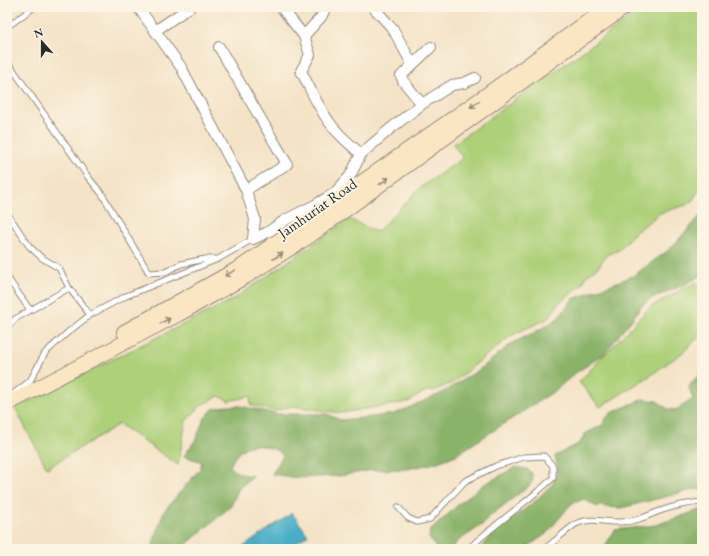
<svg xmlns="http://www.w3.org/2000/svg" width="709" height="556" font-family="'EB Garamond',serif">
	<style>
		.green { fill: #add079; stroke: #6c7e52 }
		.forest { fill: #8ab269; stroke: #5a6e4a }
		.water { fill: #47aec6; stroke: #396c78 }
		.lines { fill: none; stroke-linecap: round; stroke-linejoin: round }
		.service-casing { stroke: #908779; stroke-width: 7 }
		.minor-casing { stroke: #908779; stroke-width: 12 }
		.secondary-casing { stroke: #908779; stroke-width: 16 }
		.service { stroke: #fff; stroke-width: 5 }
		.minor { stroke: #fff; stroke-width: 10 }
		.secondary { stroke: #fbe6c4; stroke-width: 14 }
		.oneway { stroke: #938878 }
		.labels { text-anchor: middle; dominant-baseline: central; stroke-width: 4; stroke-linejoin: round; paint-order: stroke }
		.street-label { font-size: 15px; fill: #2b2b2b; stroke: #fcf5e5 }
	</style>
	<rect width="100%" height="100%" fill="#fcf5e5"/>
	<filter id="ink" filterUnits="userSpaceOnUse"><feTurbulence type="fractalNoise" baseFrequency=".025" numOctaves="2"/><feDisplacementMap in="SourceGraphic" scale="8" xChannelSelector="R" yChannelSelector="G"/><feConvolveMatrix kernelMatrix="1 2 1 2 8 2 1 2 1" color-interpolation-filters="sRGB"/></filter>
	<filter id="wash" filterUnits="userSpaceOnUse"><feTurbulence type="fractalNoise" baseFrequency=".012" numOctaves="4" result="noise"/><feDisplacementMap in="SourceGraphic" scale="16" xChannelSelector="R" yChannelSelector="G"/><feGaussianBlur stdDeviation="0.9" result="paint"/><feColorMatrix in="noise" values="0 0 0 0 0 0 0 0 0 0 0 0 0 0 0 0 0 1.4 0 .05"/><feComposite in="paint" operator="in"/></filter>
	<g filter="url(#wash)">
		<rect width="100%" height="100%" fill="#f4e3c7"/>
		<path class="green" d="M 645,7 L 702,7 L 702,190 L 699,190 L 692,201 L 686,205 L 660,213 L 632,235 L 619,250 L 606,255 L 599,266 L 588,274 L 581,286 L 559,303 L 549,318 L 512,335 L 452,383 L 433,391 L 426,391 L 408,402 L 340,413 L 292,406 L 275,411 L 251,405 L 250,396 L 229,401 L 219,396 L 203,404 L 186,421 L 178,465 L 119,424 L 47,468 L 15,408 L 234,299 L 349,219 L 377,232 L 420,188 L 463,158 L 453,144 Z
			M 696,282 L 702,290 L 702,334 L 682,353 L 648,377 L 600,407 L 579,382 L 650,307 Z"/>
		<path class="forest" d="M 702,214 L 702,275 L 684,285 L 652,298 L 641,306 L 633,318 L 603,355 L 574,374 L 556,390 L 456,455 L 435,463 L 407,469 L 373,470 L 339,476 L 297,478 L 272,474 L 283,456 C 278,450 274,449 267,447 C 248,442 238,449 230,466 C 237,475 243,474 254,476 L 239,488 L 231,506 L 181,549 L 154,549 L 153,543 L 164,511 L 200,469 L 202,462 L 184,456 L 196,439 L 204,419 L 213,409 L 226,406 L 240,406 L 277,414 L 327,414 L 340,420 L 363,418 L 394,414 L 440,394 L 479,370 L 511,344 L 541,329 L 558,318 L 573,299 L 633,276 L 670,249 Z
			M 702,373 L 702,490 L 696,489 L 621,508 L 595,506 L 584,499 L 571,504 L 546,534 L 524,549 L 480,549 L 492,534 L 534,502 L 553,483 L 558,469 L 555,456 L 580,443 L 585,434 L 604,424 L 606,418 L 611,413 L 643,399 L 657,401 L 668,409 L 676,410 L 693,399 L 689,387 L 693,381 Z
			M 516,467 L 527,469 L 532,473 L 533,480 L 529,486 L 491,515 L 482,525 L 458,541 L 451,549 L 437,549 L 429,538 L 430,531 L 460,503 L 483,485 Z
			M 702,509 L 702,539 L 691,549 L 603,549 L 615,530 L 656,525 Z"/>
		<path class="water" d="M 292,513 L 308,535 L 287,549 L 240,549 Z"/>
	</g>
	<g filter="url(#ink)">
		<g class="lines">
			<g class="service-casing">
				<path id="service" d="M 7,27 L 34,7
					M 7,61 L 88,177 L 102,194 L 149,273 L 165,272 L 181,264 L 205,259 L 218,259
					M 7,213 L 29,246 L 42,258 L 59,268 L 69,288 L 90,315
					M 7,277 L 30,310
					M 7,327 L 15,319 L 69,288
					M 13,394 L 30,381 L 45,353 L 67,333 L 90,315 L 126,296 L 218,259 L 253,239
					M 398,507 L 408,518 L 417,522 L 430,519 L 465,481 L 496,466 L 524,457 L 544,456 L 553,466 L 553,478 C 526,503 495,524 468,549
					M 544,549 C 554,543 570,526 578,523 C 593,517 606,523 621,522 C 634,522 645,517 657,512 C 671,507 687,503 702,502
					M 701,549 L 702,548"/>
			</g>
			<g class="minor-casing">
				<path id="minor" d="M 138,7 L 181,67 L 246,190 L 255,219 L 253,239
					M 281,7 L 304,36 L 310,55 L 301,71 C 310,88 318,107 330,123 C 338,135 351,145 361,154
					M 373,7 L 393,29 L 412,64
					M 155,31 L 190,7
					M 304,36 L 321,17 L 326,7
					M 219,47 L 287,164 L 246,190
					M 422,104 L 403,81 L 401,76 L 431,47
					M 253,239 L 268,232 L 287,219 L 315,205 L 335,193 L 350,176 L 361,154 L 390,129 L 422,104 L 452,85 L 464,83 L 475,78"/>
			</g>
			<g class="secondary-casing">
				<path id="secondary" d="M 124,332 L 241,267 L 482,98 L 608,7
					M 7,404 L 179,314 L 245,277 L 308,237 L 625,7"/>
			</g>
			<use href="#service" class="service"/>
			<use href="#minor" class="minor"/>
			<use href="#secondary" class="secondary"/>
		</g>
		<defs><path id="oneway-shaft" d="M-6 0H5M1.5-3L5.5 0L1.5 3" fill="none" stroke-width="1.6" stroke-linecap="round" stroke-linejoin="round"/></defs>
		<g class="oneway">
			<use href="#oneway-shaft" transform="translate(475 104) rotate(145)"/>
			<use href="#oneway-shaft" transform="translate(384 181) rotate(-36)"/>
			<use href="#oneway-shaft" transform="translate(278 256) rotate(-33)"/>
			<use href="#oneway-shaft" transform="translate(230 273) rotate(151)"/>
			<use href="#oneway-shaft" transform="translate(165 321) rotate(-28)"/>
		</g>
	</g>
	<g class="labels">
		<g class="street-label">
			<text transform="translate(317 208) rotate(-35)">Jamhuriat Road</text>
		</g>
	</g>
	<rect width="709" height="556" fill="none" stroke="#fcf5e5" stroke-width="24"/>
	<g transform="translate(42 42) rotate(339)" stroke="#fcf5e5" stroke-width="3" paint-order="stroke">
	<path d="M0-3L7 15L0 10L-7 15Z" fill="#2b2b2b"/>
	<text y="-6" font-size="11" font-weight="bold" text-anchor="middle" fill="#2b2b2b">N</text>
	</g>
</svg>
